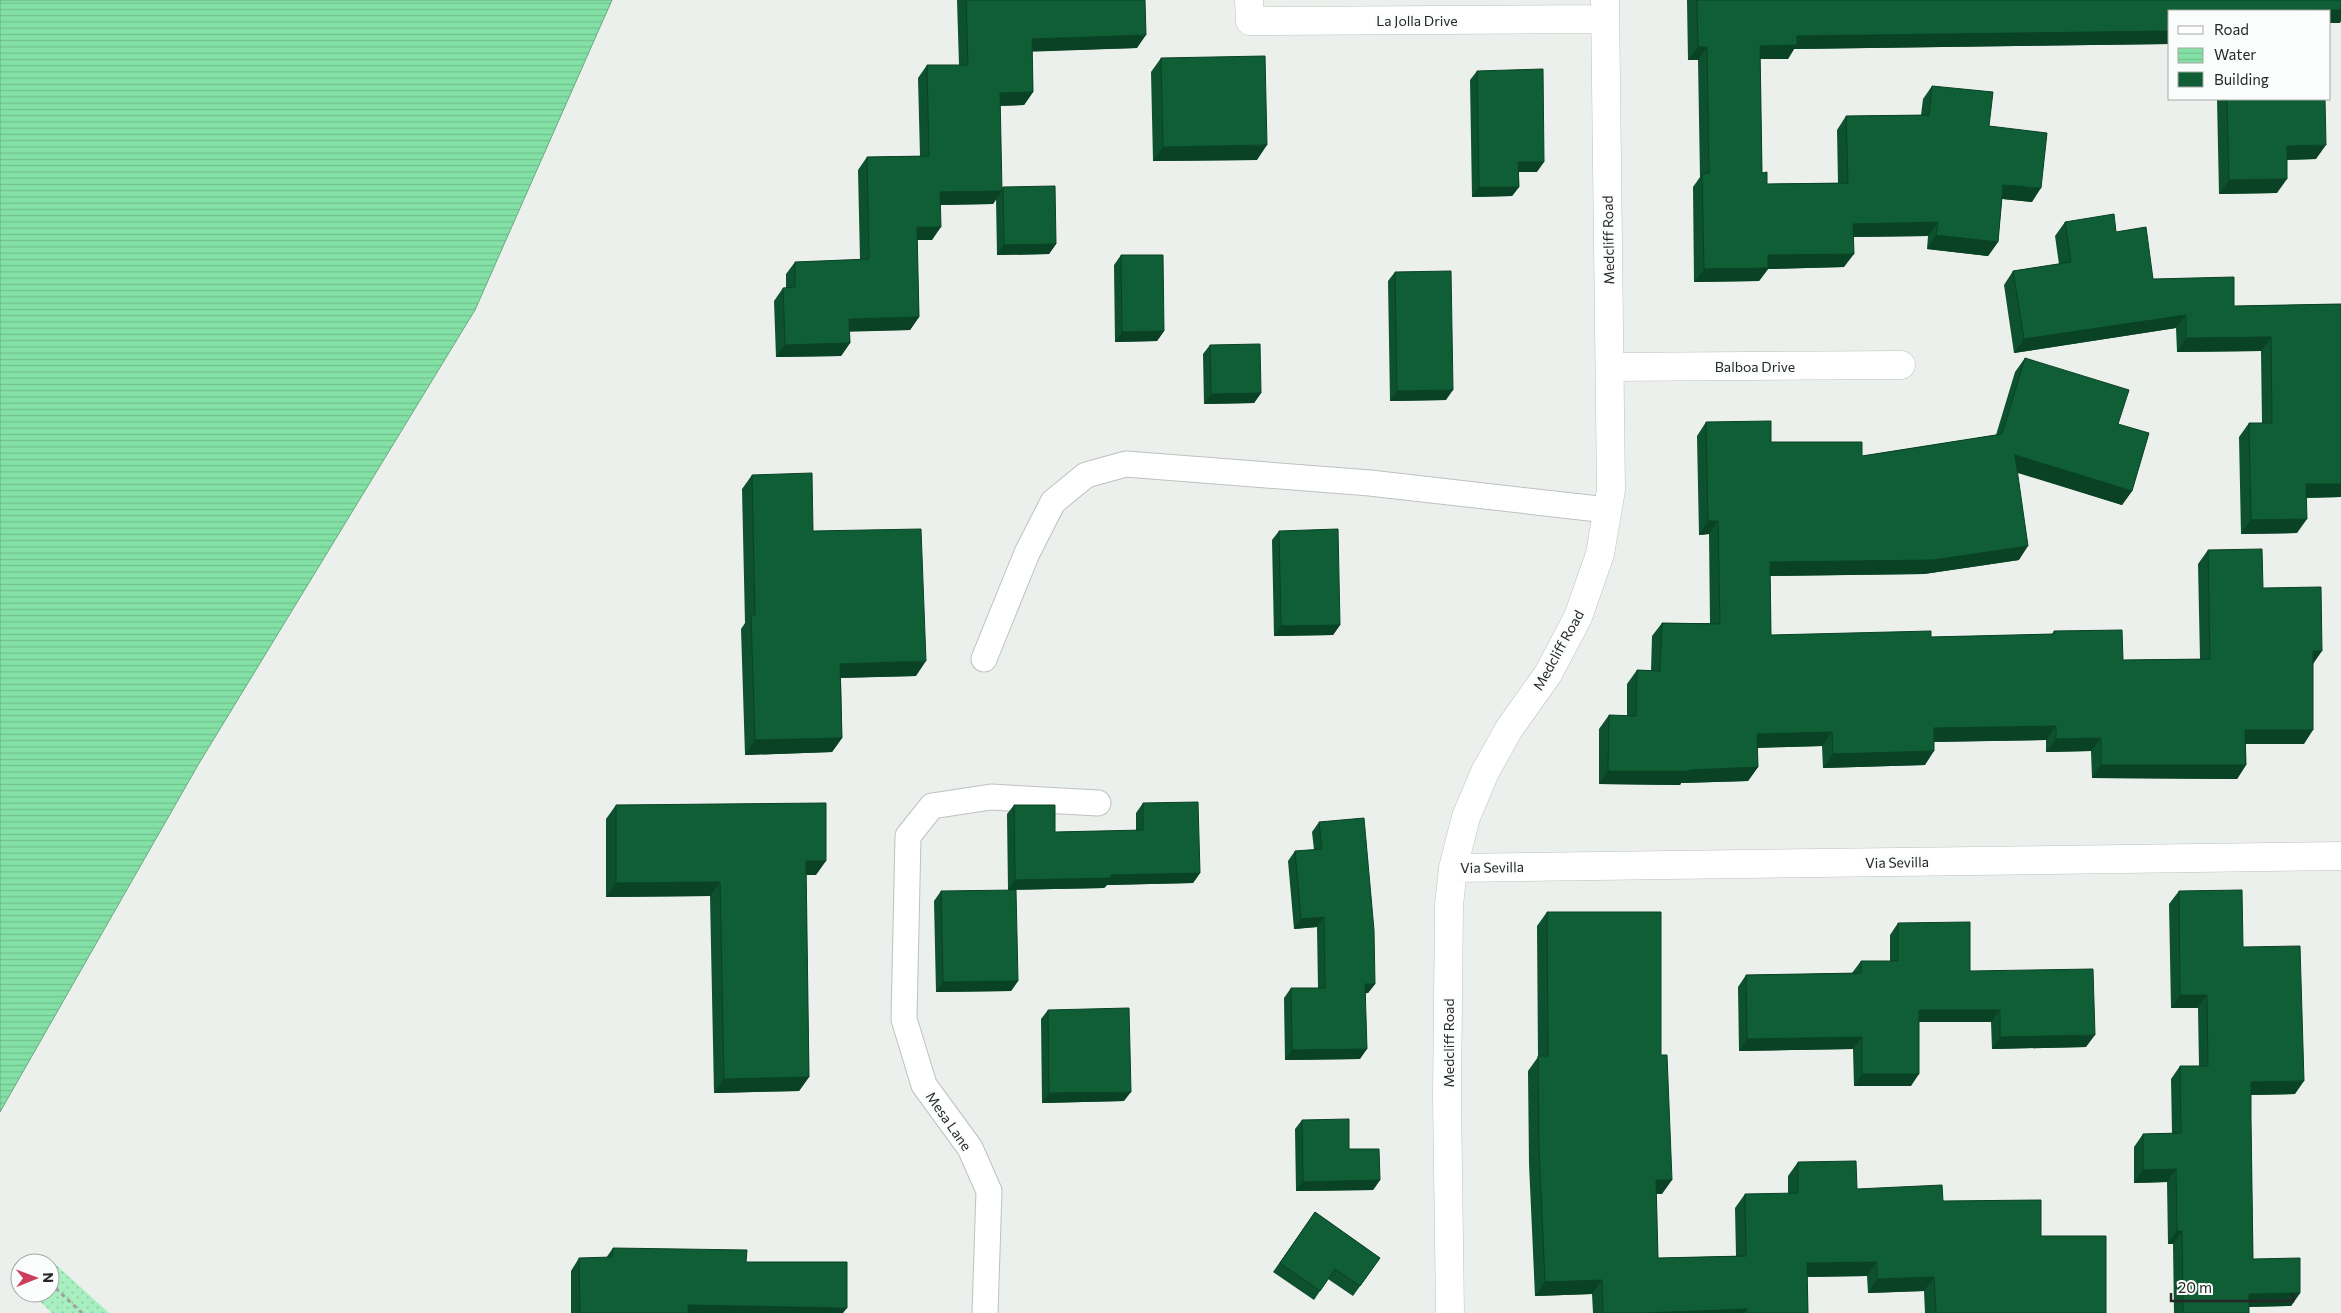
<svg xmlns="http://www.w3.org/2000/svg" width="2341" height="1313" font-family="Commissioner,sans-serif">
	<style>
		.green { fill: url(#green-dots) }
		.water { fill: url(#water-rules); stroke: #68aa80 }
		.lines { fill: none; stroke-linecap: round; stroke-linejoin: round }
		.lane-casing { stroke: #bec1bf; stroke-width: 27 }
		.street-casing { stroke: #bec1bf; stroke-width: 29 }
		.path { stroke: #9da09e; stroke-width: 3; stroke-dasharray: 4 4; stroke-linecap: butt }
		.lane { stroke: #fff; stroke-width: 25 }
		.street { stroke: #fff; stroke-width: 28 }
		.wall { fill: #0d512e }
		.shaded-wall { fill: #0a4225 }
		.building { fill: #0f5e35; stroke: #0a4225 }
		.labels { text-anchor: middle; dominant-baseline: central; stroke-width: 5; stroke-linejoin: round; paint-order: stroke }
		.street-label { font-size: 14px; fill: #262827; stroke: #fafdfb }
	</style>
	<defs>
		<pattern id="green-dots" width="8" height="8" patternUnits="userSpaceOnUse" patternTransform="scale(1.25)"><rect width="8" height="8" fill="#a8efbf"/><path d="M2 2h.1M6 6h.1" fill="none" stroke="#90cda4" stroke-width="1.8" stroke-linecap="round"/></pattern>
		<pattern id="water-rules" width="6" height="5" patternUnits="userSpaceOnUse" patternTransform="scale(1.25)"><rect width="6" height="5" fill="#84e1a6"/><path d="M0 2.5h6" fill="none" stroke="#72c18f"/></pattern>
	</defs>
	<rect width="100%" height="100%" fill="#ecf0ed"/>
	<path class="green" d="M 53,1262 L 109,1313 L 52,1313 L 31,1293 L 50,1293 L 50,1265 Z"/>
	<path class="water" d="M 0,0 L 612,0 L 475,310 L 198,765 L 0,1112 Z"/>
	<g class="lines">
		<g class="lane-casing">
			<path id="lane" d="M 984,659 L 1027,553 L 1053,502 L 1086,475 L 1126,464 L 1370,483 L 1607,510
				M 985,1313 L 989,1191 L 970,1148 L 924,1085 L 904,1019 L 908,836 L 932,806 L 991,797 L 1098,803"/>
		</g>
		<g class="street-casing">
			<path id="street" d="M 1249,0 L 1250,21 L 1605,19
				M 1610,367 L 1901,365
				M 1453,868 L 2341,856
				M 1450,1313 L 1447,1096 L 1449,905 L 1453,868 L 1466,817 L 1485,772 L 1509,729 L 1548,674 L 1578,617 L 1600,554 L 1611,490 L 1605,0"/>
		</g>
		<path class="path" d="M 50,1283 L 82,1313"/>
		<use href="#lane" class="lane"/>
		<use href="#street" class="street"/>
	</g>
	<path class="wall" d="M 957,0 L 1145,0 L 1137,48 L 1032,51 L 1033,92 L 1024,105 L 1000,106 L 1001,188 L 1003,187 L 1056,244 L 1049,254 L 997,255 L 996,199 L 993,204 L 941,205 L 932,240 L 917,240 L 919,317 L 910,330 L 849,331 L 850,343 L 841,356 L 776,357 L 774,301 L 783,288 L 786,288 L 786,274 L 795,262 L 860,260 L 858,170 L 867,157 L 920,156 L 918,78 L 927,65 L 959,65 Z
		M 1687,0 L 2341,0 L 2340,23 L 2330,23 L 2330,11 L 2170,11 L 2170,44 L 1794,49 L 1788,59 L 1760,59 L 1762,173 L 1767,184 L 1838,183 L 1837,130 L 1846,116 L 1921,115 L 1923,99 L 1932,86 L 1989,126 L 2032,202 L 2002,199 L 1998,242 L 1988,256 L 1927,249 L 1928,236 L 1853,237 L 1844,267 L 1768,269 L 1759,281 L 1694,282 L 1693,187 L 1700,177 L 1698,60 L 1688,60 Z
		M 1161,58 L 1257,160 L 1153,161 L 1151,72 Z
		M 1477,71 L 1537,172 L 1518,172 L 1519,187 L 1512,196 L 1472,197 L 1470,80 Z
		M 2217,99 L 2325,99 L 2316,159 L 2287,160 L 2277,193 L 2219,194 Z
		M 2065,222 L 2116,232 L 2153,279 L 2234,306 L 2341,304 L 2341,497 L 2306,498 L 2297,533 L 2241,534 L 2239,437 L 2249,423 L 2262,423 L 2261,351 L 2177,352 L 2176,328 L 2014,353 L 2004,285 L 2013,271 L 2059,264 L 2055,236 Z
		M 1121,255 L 1164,331 L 1157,341 L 1115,342 L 1114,265 Z
		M 1395,272 L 1446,400 L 1390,401 L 1388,281 Z
		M 1210,345 L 1261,393 L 1254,403 L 1204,404 L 1203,354 Z
		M 2025,358 L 2118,424 L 2132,491 L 2122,505 L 2017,472 L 2019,560 L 1924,574 L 1770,576 L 1771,635 L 1931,637 L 2052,634 L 2054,631 L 2123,660 L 2200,659 L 2198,564 L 2208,550 L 2263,588 L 2313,664 L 2304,744 L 2246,744 L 2246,765 L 2237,779 L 2092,778 L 2091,751 L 2046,752 L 2046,740 L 1934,742 L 1925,765 L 1823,768 L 1822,746 L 1757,748 L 1758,767 L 1748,781 L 1681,783 L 1680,785 L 1599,784 L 1599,729 L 1609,715 L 1627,716 L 1627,684 L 1637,670 L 1651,671 L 1652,636 L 1662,623 L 1710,623 L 1709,534 L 1699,535 L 1697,436 L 1706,422 L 1771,442 L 1862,456 L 1996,435 L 2015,372 Z
		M 752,475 L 813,531 L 916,676 L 841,678 L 842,738 L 832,752 L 745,755 L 741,629 L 745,623 L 742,489 Z
		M 1279,531 L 1340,625 L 1333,635 L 1274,636 L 1272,540 Z
		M 1143,803 L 1200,873 L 1193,883 L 1107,885 L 1104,888 L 1008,890 L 1007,814 L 1014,805 L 1055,832 L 1136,831 L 1136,813 Z
		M 616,805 L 816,875 L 806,875 L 809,1077 L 799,1091 L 714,1093 L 710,896 L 606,897 L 606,819 Z
		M 1319,822 L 1375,984 L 1368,993 L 1366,993 L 1360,1059 L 1285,1060 L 1284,998 L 1291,988 L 1318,988 L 1317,927 L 1294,929 L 1288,861 L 1295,851 L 1314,850 L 1312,832 Z
		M 941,891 L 1018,981 L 1011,991 L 936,992 L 934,901 Z
		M 2179,891 L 2243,947 L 2295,1094 L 2251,1095 L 2251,1120 L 2253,1259 L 2300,1293 L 2291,1306 L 2249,1307 L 2249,1313 L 2174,1313 L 2173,1244 L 2168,1244 L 2167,1182 L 2134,1183 L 2134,1147 L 2143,1134 L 2172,1133 L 2171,1079 L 2180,1066 L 2199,1066 L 2198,1008 L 2171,1008 L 2169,904 Z
		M 1547,912 L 1662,1194 L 1656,1194 L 1658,1258 L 1736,1256 L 1735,1208 L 1745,1194 L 1788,1194 L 1788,1176 L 1798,1162 L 1857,1189 L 1943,1201 L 2041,1236 L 2106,1313 L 1925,1313 L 1924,1291 L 1868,1293 L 1867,1276 L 1807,1277 L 1808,1313 L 1593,1313 L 1592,1294 L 1535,1296 L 1529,1164 L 1528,1071 L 1538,1057 L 1537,926 Z
		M 1898,923 L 1970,971 L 2086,1047 L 1992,1049 L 1991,1022 L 1919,1022 L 1911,1086 L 1854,1086 L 1853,1049 L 1739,1051 L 1738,987 L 1746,975 L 1852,973 L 1861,961 L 1890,961 L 1890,935 Z
		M 1048,1010 L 1124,1101 L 1042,1103 L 1041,1019 Z
		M 1302,1120 L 1349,1149 L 1380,1180 L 1373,1190 L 1296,1191 L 1295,1129 Z
		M 1315,1212 L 1380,1258 L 1353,1296 L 1328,1279 L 1314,1300 L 1273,1272 Z
		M 613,1248 L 746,1262 L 843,1313 L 571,1313 L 571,1271 L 579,1258 L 606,1258 Z"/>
	<path class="shaded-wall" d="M 2341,10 L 2341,21 L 2340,23 L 2330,23 L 2330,11 L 2252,11 Z
		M 2170,31 L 2170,44 L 1794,49 L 1788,59 L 1750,59 L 1760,46 L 1797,36 Z
		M 1146,35 L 1137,48 L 1023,52 L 1032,39 Z
		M 1698,47 L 1707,47 L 1698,60 L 1688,60 Z
		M 1033,92 L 1024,105 L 991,106 L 1000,93 Z
		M 1267,145 L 1257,160 L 1153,161 L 1163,147 Z
		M 2326,145 L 2316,159 L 2277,160 L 2287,146 Z
		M 1518,162 L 1544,162 L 1537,172 L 1511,172 Z
		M 2287,179 L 2277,193 L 2219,194 L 2229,180 Z
		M 2003,185 L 2041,188 L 2032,202 L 1994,198 Z
		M 1479,187 L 1519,187 L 1512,196 L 1472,197 Z
		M 1002,191 L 993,204 L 931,205 L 940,192 Z
		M 1938,222 L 1928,236 L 1844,237 L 1853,224 Z
		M 917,227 L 941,227 L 932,240 L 908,240 Z
		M 1936,235 L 1998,242 L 1988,256 L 1927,249 Z
		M 1056,244 L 1049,254 L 997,255 L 1004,245 Z
		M 1854,254 L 1844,267 L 1768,269 L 1759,281 L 1694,282 L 1704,269 L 1768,255 Z
		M 2186,315 L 2176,328 L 2014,353 L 2024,339 Z
		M 919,317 L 910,330 L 840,332 L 849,319 Z
		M 1164,331 L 1157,341 L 1115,342 L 1122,332 Z
		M 2271,337 L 2261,351 L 2177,352 L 2186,338 Z
		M 850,343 L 841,356 L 776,357 L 785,345 Z
		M 1453,390 L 1446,400 L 1390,401 L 1397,391 Z
		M 1261,393 L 1254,403 L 1204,404 L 1211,394 Z
		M 2015,455 L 2132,491 L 2122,505 L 2005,469 Z
		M 2306,484 L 2341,484 L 2341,497 L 2296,498 Z
		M 2307,519 L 2297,533 L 2241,534 L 2251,520 Z
		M 1708,521 L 1718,521 L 1709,534 L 1699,535 Z
		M 2028,546 L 2019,560 L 1924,574 L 1761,576 L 1770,562 Z
		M 1340,625 L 1333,635 L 1274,636 L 1281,626 Z
		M 2313,651 L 2322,651 L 2313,664 Z
		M 926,661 L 916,676 L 830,678 L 840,664 Z
		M 2056,726 L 2046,740 L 1924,742 L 1934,728 Z
		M 2245,730 L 2313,730 L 2304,744 L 2236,744 Z
		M 1832,732 L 1822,746 L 1747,748 L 1757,734 Z
		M 842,738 L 832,752 L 745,755 L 755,740 Z
		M 2101,738 L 2091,751 L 2046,752 L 2056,739 Z
		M 1934,751 L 1925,765 L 1823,768 L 1833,754 Z
		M 2101,765 L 2246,765 L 2237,779 L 2092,778 Z
		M 1758,767 L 1748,781 L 1681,783 L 1680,785 L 1599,784 L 1608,771 L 1689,770 Z
		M 806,861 L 826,861 L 816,875 L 796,875 Z
		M 1200,873 L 1193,883 L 1107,885 L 1104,888 L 1008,890 L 1015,880 L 1111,875 Z
		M 720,882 L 710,896 L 606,897 L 616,883 Z
		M 1324,917 L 1317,927 L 1294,929 L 1301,919 Z
		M 1018,981 L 1011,991 L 936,992 L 943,982 Z
		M 1365,984 L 1375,984 L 1368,993 L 1359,994 Z
		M 2180,995 L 2207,995 L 2198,1008 L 2171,1008 Z
		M 1919,1010 L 2000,1010 L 1991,1022 L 1910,1022 Z
		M 2095,1035 L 2086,1047 L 1992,1049 L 2000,1037 Z
		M 1862,1037 L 1853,1049 L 1739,1051 L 1747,1039 Z
		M 1367,1049 L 1360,1059 L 1285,1060 L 1292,1050 Z
		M 1862,1074 L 1919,1074 L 1911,1086 L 1854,1086 Z
		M 809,1077 L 799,1091 L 714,1093 L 724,1079 Z
		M 2304,1081 L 2295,1094 L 2242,1095 L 2251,1082 Z
		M 1131,1092 L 1124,1101 L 1042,1103 L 1049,1093 Z
		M 2176,1169 L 2167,1182 L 2134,1183 L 2143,1170 Z
		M 1380,1180 L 1373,1190 L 1296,1191 L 1303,1182 Z
		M 1656,1180 L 1672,1180 L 1662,1194 L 1646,1194 Z
		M 2177,1231 L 2182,1231 L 2173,1244 L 2168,1244 Z
		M 1877,1262 L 1867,1276 L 1797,1277 L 1807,1263 Z
		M 1934,1277 L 1924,1291 L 1868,1293 L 1877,1279 Z
		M 1602,1280 L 1592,1294 L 1535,1296 L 1545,1282 Z
		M 2300,1293 L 2291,1306 L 2240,1307 L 2249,1294 Z
		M 688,1305 L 847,1308 L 843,1313 L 683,1313 Z
		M 1747,1309 L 1744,1313 L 1644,1313 Z"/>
	<path class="building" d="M 966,0 L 1145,0 L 1146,35 L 1032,39 L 1033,92 L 1000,93 L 1002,191 L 940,192 L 941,227 L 917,227 L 919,317 L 849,319 L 850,343 L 785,345 L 783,288 L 795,287 L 795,262 L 869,259 L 867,157 L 929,156 L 927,65 L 968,65 Z
		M 1697,0 L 2341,0 L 2341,10 L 2252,11 L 2170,11 L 2170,31 L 1797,36 L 1797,45 L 1760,46 L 1762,173 L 1767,172 L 1767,184 L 1848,183 L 1846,116 L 1929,115 L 1932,86 L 1993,92 L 1989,126 L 2047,133 L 2041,188 L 2003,185 L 1998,242 L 1936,235 L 1938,222 L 1853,224 L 1854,254 L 1768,255 L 1768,268 L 1704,269 L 1702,174 L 1709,173 L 1707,47 L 1698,47 Z
		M 1265,56 L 1267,145 L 1163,147 L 1161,58 Z
		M 1543,69 L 1544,162 L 1518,162 L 1519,187 L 1479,187 L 1477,71 Z
		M 2227,99 L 2325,99 L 2326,145 L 2287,146 L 2287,179 L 2229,180 Z
		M 1055,186 L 1056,244 L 1004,245 L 1003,187 Z
		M 2114,214 L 2116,232 L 2146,227 L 2153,279 L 2234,277 L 2234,306 L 2341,304 L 2341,484 L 2306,484 L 2307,519 L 2251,520 L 2249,423 L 2272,423 L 2271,337 L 2186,338 L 2186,315 L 2024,339 L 2013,271 L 2071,262 L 2065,222 Z
		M 1121,255 L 1163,255 L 1164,331 L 1122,332 Z
		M 1451,271 L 1453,390 L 1397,391 L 1395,272 Z
		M 1260,344 L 1261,393 L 1211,394 L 1210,345 Z
		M 2025,358 L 2129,390 L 2118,424 L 2149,433 L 2132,491 L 2015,455 L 2028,546 L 1933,560 L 1770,562 L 1771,635 L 1931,631 L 1931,637 L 2054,634 L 2054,631 L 2122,630 L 2123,660 L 2210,659 L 2208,550 L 2262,549 L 2263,588 L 2321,587 L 2322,651 L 2313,651 L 2313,730 L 2245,730 L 2246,765 L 2101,765 L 2101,738 L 2056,739 L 2056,726 L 1934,728 L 1934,751 L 1833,754 L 1832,732 L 1757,734 L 1758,767 L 1689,770 L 1689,771 L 1608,771 L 1609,715 L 1636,716 L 1637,670 L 1660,671 L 1662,623 L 1720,624 L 1718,521 L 1708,521 L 1706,422 L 1771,421 L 1771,442 L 1862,442 L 1862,456 L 2002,434 Z
		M 812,473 L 813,531 L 921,529 L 926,661 L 840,664 L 842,738 L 755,740 L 751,615 L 755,615 L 752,475 Z
		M 1338,529 L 1340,625 L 1281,626 L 1279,531 Z
		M 1198,802 L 1200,873 L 1111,875 L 1111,878 L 1015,880 L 1014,805 L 1055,805 L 1055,832 L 1143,830 L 1143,803 Z
		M 826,803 L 826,861 L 806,861 L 809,1077 L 724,1079 L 720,882 L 616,883 L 616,805 Z
		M 1364,818 L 1374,930 L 1375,984 L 1365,984 L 1367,1049 L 1292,1050 L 1291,988 L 1325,988 L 1324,917 L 1301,919 L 1295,851 L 1322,849 L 1319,822 Z
		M 1016,890 L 1018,981 L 943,982 L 941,891 Z
		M 2242,890 L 2243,947 L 2300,946 L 2304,1081 L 2251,1082 L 2251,1120 L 2253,1259 L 2300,1258 L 2300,1293 L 2249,1294 L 2249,1313 L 2183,1313 L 2182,1231 L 2177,1231 L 2176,1169 L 2143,1170 L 2143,1134 L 2181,1133 L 2180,1066 L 2208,1066 L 2207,995 L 2180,995 L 2179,891 Z
		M 1547,912 L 1661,912 L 1661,1055 L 1667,1055 L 1672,1180 L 1656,1180 L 1658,1258 L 1746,1256 L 1745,1194 L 1798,1193 L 1798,1162 L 1856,1161 L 1857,1189 L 1942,1185 L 1943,1201 L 2041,1200 L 2041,1236 L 2106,1236 L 2106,1313 L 1936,1313 L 1934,1277 L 1877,1279 L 1877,1262 L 1807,1263 L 1808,1313 L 1747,1313 L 1747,1309 L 1644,1313 L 1603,1313 L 1602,1280 L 1545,1282 L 1539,1149 L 1538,1056 L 1548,1056 Z
		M 1970,922 L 1970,971 L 2093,969 L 2095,1035 L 2000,1037 L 2000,1010 L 1919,1010 L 1919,1074 L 1862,1074 L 1862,1037 L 1747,1039 L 1746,975 L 1861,973 L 1861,961 L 1898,961 L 1898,923 Z
		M 1129,1008 L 1131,1092 L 1049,1093 L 1048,1010 Z
		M 1349,1119 L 1349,1149 L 1379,1149 L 1380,1180 L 1303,1182 L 1302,1120 Z
		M 1315,1212 L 1380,1258 L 1360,1286 L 1335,1269 L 1320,1291 L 1280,1263 Z
		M 613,1248 L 747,1250 L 746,1262 L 847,1262 L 847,1308 L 688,1305 L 688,1313 L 580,1313 L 579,1258 L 612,1257 Z"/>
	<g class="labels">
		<g class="street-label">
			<text x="1417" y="20">La Jolla Drive</text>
			<text transform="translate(1608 240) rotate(-91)">Medcliff Road</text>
			<text x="1755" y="366">Balboa Drive</text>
			<text transform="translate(1558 650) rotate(-61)">Medcliff Road</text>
			<text transform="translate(1897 862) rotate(-1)">Via Sevilla</text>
			<text transform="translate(1492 867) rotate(-1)">Via Sevilla</text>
			<text transform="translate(1448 1043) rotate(-90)">Medcliff Road</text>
			<text transform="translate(949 1121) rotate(55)">Mesa Lane</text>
		</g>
	</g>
	<rect x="2168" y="10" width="162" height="90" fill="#fafdfb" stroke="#a5a8a6"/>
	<rect x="2178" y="26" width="25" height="8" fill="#ffffff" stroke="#a5a8a6"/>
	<text x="2214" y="35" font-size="15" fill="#262827">Road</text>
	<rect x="2178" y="48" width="25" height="15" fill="url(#water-rules)" stroke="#a5a8a6"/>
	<text x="2214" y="60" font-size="15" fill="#262827">Water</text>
	<rect x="2178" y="72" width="25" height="15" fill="#0f5e35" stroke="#a5a8a6"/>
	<text x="2214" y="85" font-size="15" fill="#262827">Building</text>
	<g transform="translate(35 1278) rotate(89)"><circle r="24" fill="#fafdfb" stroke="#a5a8a6"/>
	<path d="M0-4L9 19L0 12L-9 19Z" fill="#ce3e5c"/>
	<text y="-8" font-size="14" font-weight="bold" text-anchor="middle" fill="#262827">N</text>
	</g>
	<path d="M2171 1293v8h122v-8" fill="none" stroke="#262827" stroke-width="2.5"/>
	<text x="2178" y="1293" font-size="15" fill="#262827" stroke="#fafdfb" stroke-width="4" paint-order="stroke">20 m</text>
</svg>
